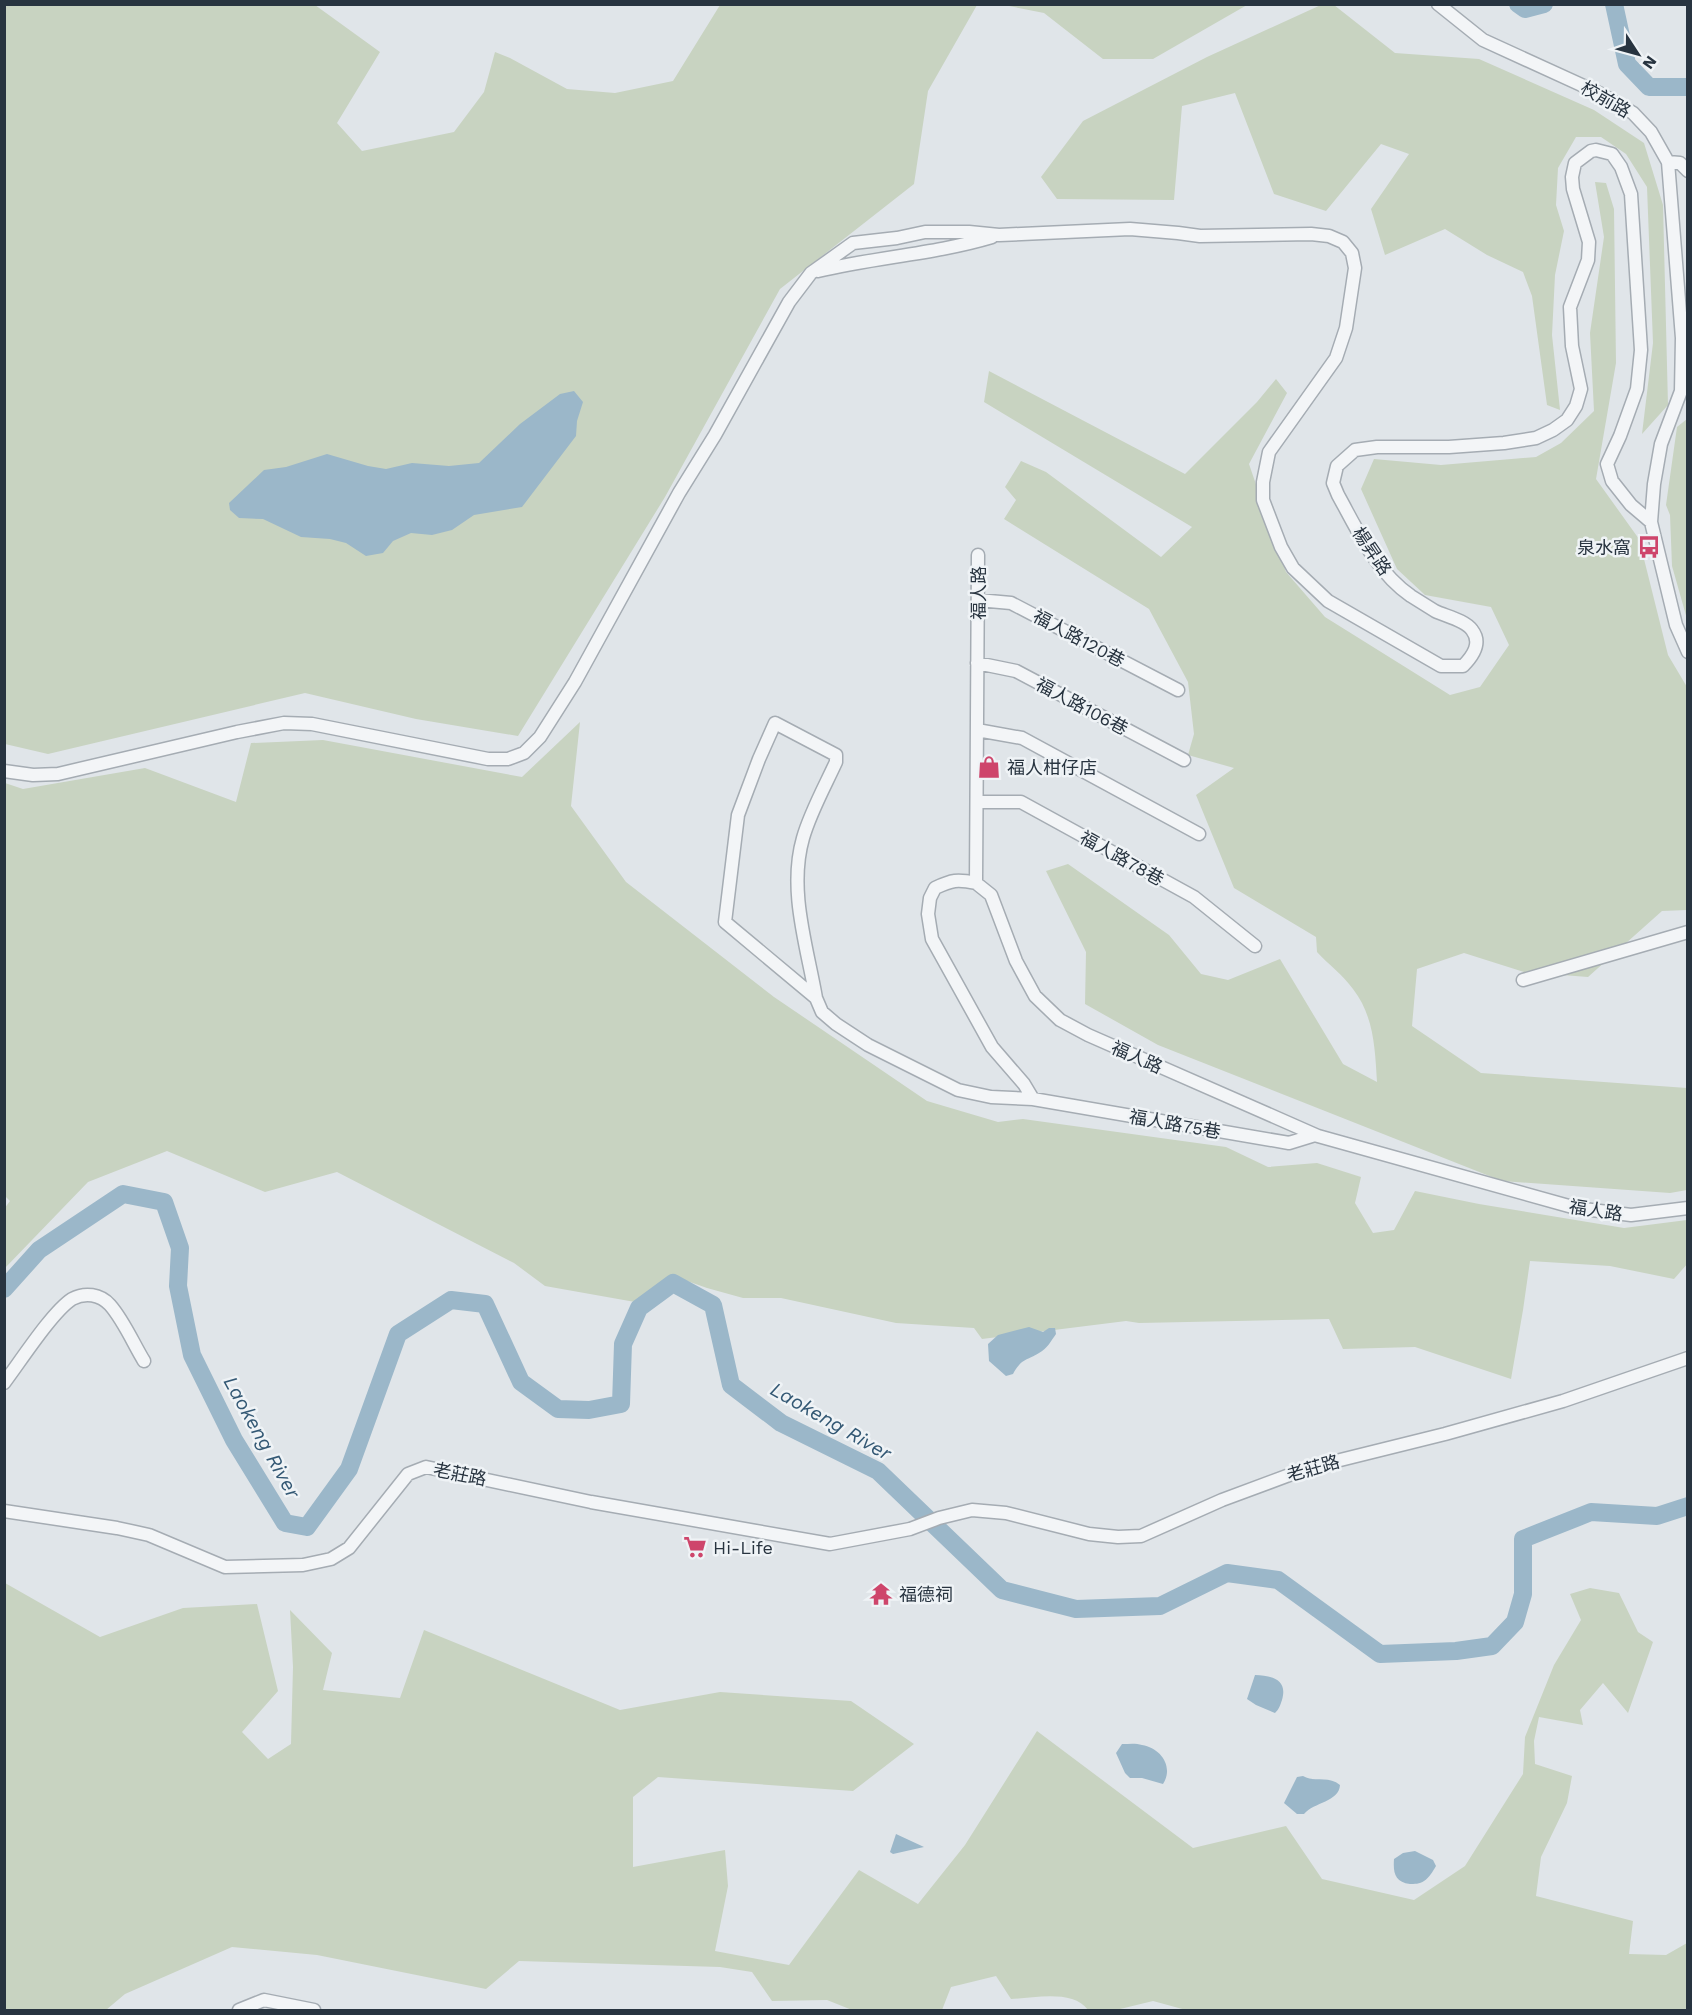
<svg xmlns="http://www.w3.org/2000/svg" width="1692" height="2015" font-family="'Work Sans','Noto Sans TC',sans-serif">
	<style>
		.green { fill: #c8d3c1 }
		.water { fill: #9bb7c9 }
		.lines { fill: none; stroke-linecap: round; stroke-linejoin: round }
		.river { stroke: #9bb7c9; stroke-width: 18 }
		.minor-casing { stroke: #a5acb3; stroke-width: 15 }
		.minor { stroke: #f3f5f7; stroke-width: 12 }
		.labels { text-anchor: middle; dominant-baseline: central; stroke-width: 5; stroke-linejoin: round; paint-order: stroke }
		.street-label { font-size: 18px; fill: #283440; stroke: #eff3f6 }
		.poi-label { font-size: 18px; fill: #283440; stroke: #eff3f6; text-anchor: start }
		.water-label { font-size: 20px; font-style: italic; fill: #335874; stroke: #eff3f6 }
	</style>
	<rect width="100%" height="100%" fill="#e0e5e9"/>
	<path class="green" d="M 1323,4 L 1334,5 L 1395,53 L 1479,59 L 1594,110 L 1644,143 L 1663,205 L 1668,405 L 1642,434 L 1653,343 L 1647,187 L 1626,154 L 1601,137 L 1576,137 L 1558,168 L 1556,205 L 1564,231 L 1555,275 L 1552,335 L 1560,410 L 1547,405 L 1532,296 L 1523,272 L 1487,255 L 1445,229 L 1385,255 L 1371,209 L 1409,154 L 1381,144 L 1326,211 L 1274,194 L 1235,93 L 1182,106 L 1174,200 L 1057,199 L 1041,177 L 1083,121 L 1207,57 Z
		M 5,5 L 315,5 L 380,52 L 337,123 L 362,151 L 454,132 L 484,92 L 495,52 L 510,58 L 567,89 L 615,93 L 673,81 L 720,5 L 977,5 L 928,91 L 914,184 L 780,289 L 665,497 L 518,736 L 416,719 L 305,693 L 48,754 L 5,744 Z
		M 1004,5 L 1247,5 L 1153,59 L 1103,59 L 1044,13 Z
		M 1595,182 L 1606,183 L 1614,209 L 1616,363 L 1596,479 L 1639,539 L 1668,655 L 1687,687 L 1687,910 L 1662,911 L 1588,977 L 1524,972 L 1464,953 L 1417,969 L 1412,1026 L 1481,1073 L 1687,1088 L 1687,1190 L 1670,1193 L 1502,1181 L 1158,1045 L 1085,1004 L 1086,952 L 1046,871 L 1068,864 L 1169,935 L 1201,974 L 1228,980 L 1280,959 L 1343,1064 L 1377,1082 C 1375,1049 1374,1016 1353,989 C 1343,975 1328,964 1317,952 L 1316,937 L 1234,888 L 1196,795 L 1234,768 L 1188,755 L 1194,734 L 1188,682 L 1149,609 L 1004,519 L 1016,500 L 1005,487 L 1021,461 L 1046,472 L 1161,557 L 1192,527 L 984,402 L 989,371 L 1185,474 L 1257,402 L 1276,379 L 1287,393 L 1249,464 L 1286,572 L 1325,617 L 1450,695 L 1480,687 L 1509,645 L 1491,607 L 1425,595 L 1397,569 L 1361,489 L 1374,459 L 1441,465 L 1536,457 L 1561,443 L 1594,411 L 1590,333 L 1604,237 Z
		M 1687,419 L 1687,619 L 1672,566 L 1670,515 L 1666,505 L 1677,427 Z
		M 580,722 L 571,806 L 626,882 L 774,997 L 927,1101 L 998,1122 L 1023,1119 L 1226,1147 L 1268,1167 L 1317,1163 L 1361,1177 L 1355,1203 L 1373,1233 L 1394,1230 L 1415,1191 L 1479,1204 L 1624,1228 L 1687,1220 L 1688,1263 L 1674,1279 L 1610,1266 L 1530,1261 L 1523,1310 L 1511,1379 L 1415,1347 L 1343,1349 L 1329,1319 L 1139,1323 L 1126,1321 L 982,1339 L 974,1328 L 896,1323 L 781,1298 L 743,1298 L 707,1288 L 673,1276 L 635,1302 L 545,1286 L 514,1263 L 337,1172 L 265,1192 L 167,1151 L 88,1182 L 5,1268 L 4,1209 L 10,1201 L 4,1195 L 5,783 L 23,789 L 145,768 L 236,802 L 251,743 L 323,740 L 522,777 Z
		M 5,1583 L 100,1637 L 183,1608 L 257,1604 L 278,1691 L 242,1732 L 268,1759 L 291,1744 L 293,1667 L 290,1610 L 332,1653 L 323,1690 L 400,1698 L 424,1630 L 620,1710 L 720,1692 L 851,1701 L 914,1744 L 853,1791 L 658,1777 L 633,1797 L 633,1867 L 725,1850 L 728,1886 L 715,1951 L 789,1965 L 859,1870 L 918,1904 L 965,1845 L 1037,1731 L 1193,1848 L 1286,1826 L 1322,1879 L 1414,1900 L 1465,1866 L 1523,1774 L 1525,1737 L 1554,1665 L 1581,1620 L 1570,1594 L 1590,1588 L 1619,1593 L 1638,1632 L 1653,1642 L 1628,1713 L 1603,1683 L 1580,1710 L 1583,1725 L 1539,1717 L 1534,1741 L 1535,1764 L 1572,1776 L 1567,1803 L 1541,1857 L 1536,1896 L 1633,1921 L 1629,1954 L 1666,1955 L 1687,1943 L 1687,2010 L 1186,2010 L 1153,2001 L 1116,2010 L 1088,2010 C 1073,1989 1034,1998 1011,1999 L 996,1976 L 951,1987 L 942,2010 L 852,2010 L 827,2000 L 772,2001 L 752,1972 L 720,1967 L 519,1961 L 486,1989 L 317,1955 L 232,1947 L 125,1994 L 106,2010 L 5,2010 Z"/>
	<path class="water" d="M 574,391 L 583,402 L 577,421 L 576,436 L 522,507 L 474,515 L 452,530 L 432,535 L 411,533 L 393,541 L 383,553 L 366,556 L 346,543 L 330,539 L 301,537 L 263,519 L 239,518 L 230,510 L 229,503 L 264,470 L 286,467 L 327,454 L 368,466 L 386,469 L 412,463 L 449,466 L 479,463 L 520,424 L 560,394 Z
		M 1029,1327 L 1043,1332 L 1049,1328 L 1055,1328 L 1056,1334 C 1051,1341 1047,1349 1039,1353 C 1026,1361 1022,1358 1013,1374 L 1006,1376 L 989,1361 L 988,1344 L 998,1335 Z
		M 1255,1675 C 1272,1676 1288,1679 1282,1700 C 1280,1706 1279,1709 1275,1713 L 1256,1705 L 1247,1699 Z
		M 1122,1744 C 1129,1744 1136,1743 1142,1745 C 1161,1748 1174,1767 1163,1784 L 1142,1778 L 1130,1778 L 1125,1773 L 1116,1753 Z
		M 1303,1776 C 1315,1783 1328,1775 1340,1785 C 1339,1802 1314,1802 1304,1814 L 1297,1814 L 1284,1803 L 1297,1777 Z
		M 896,1834 L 924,1847 L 893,1854 L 890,1852 Z
		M 1415,1851 L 1433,1860 L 1436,1866 C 1433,1871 1429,1878 1424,1881 C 1420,1884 1414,1884 1410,1884 C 1395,1882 1393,1873 1394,1859 L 1403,1853 Z"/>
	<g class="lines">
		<path class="river" d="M 1518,4 L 1525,9 L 1544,4
			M 1614,4 L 1627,64 L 1649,87 L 1688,87
			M 4,1289 L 39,1250 L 123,1194 L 164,1202 L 180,1248 L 178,1286 L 192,1355 L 234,1440 L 285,1523 L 307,1527 L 349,1469 L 398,1334 L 451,1300 L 485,1304 L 521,1382 L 558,1409 L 589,1410 L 621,1404 L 623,1344 L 639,1308 L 673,1283 L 713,1305 L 731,1385 L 781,1423 L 878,1471 L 1002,1590 L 1076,1609 L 1160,1606 L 1227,1573 L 1278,1580 L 1380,1654 L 1456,1651 L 1492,1646 L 1515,1622 L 1523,1594 L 1523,1539 L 1591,1512 L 1657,1516 L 1688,1506"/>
		<g class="minor-casing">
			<path id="minor" d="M 1438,4 L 1483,40 L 1599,93 L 1633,113 L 1651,132 L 1668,162 L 1682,338 L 1681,391 L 1661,444 L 1654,484 L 1651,522 L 1676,625 L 1688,652
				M 1668,162 L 1680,163 L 1688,171
				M 818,271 C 876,257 935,254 992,237
				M 978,555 L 976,883 L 991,895 L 1016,961 L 1035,996 L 1060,1020 L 1088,1035 L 1318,1136 L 1576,1208 L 1631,1215 L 1688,1208
				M 978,600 L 1011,603 L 1178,690
				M 977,663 L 1016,671 L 1184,760
				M 977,730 L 1022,738 L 1199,834
				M 4,771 L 33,775 L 58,774 L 237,732 L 284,723 L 312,724 L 488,759 L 508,759 L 524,753 L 540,737 L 575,682 L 679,493 L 715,435 L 789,302 L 811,273 L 853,243 L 897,238 L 925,232 L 969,232 L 999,235 L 1130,229 L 1178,233 L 1200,236 L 1311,234 L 1329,236 L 1343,242 L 1352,253 L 1355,268 L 1346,328 L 1336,358 L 1269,452 L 1263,482 L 1263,500 L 1281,547 L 1293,568 L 1328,601 L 1441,666 L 1463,666 C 1473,656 1482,643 1472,630 C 1465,620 1445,616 1435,611 C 1427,606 1419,601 1411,596 C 1376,572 1358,531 1338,495 L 1333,483 L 1337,466 L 1355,450 L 1377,447 L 1449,447 L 1504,443 L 1536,438 L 1553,430 L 1567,420 L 1576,406 L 1581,389 L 1572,346 L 1570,307 L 1588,260 L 1589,242 L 1573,189 L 1572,177 L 1575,163 L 1591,151 L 1596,150 L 1612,154 L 1621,167 L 1631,194 L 1641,350 L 1637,389 L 1620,436 L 1607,464 L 1612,481 L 1631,505 L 1651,522
				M 977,802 L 1021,802 L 1194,897 L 1255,946
				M 976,883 C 957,879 952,880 935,888 L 930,898 L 928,914 L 932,939 L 992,1047 L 1024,1084 L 1033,1099
				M 1523,980 L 1688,932
				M 816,998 L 725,922 L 738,815 L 759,759 L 775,723 L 836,755 L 836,762 C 825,786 810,813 803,838 C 788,890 807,946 816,998 L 822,1012 L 836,1024 L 868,1045 L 958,1090 L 991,1097 L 1033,1099 L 1289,1143 L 1315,1135
				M 4,1383 C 20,1362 52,1312 72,1299 C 85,1292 100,1294 110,1305 C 124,1321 133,1343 144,1361
				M 4,1511 L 117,1528 L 149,1535 L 225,1567 L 303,1565 L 331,1559 L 349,1548 L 408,1474 L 426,1467 L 591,1502 L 830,1544 L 910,1529 L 939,1518 L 972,1510 L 1006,1513 L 1089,1534 L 1118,1537 L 1141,1536 L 1222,1500 L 1308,1468 L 1445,1434 L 1563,1401 L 1688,1358
				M 239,2010 L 264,2000 L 314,2010"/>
		</g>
		<use href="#minor" class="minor"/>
	</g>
	<defs>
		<g id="bus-bare" transform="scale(1.8)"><path d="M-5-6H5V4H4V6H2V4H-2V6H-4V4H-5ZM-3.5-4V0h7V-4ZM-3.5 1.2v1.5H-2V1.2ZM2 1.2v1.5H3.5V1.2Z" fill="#ce456b" stroke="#eff3f6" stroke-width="2.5" paint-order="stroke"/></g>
		<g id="shop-bare" transform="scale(1.8)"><path d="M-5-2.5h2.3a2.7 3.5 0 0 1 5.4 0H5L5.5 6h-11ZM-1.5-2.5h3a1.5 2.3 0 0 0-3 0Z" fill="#ce456b" stroke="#eff3f6" stroke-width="2.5" paint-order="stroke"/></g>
		<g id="supermarket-bare" transform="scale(1.8)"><path d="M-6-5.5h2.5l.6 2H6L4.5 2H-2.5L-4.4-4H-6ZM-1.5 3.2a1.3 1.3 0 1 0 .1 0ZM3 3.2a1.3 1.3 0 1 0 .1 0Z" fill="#ce456b" stroke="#eff3f6" stroke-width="2.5" paint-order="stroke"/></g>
		<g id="temple-bare" transform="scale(1.8)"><path d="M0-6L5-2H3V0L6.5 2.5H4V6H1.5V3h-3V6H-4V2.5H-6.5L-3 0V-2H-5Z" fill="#ce456b" stroke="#eff3f6" stroke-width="2.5" paint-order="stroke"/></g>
	</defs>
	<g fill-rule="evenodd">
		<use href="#bus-bare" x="1649" y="547"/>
		<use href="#shop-bare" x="989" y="767"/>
		<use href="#supermarket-bare" x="695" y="1547"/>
		<use href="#temple-bare" x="881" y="1594"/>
	</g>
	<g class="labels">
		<g class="street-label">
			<text transform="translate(1606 99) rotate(30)">校前路</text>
			<text transform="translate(1372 551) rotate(56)">楊昇路</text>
			<text transform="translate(978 593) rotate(-90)">福人路</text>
			<text transform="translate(1079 638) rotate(28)">福人路120巷</text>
			<text transform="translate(1082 706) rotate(28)">福人路106巷</text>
			<text transform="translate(1122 858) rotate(29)">福人路78巷</text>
			<text transform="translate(1137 1057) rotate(24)">福人路</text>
			<text transform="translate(1175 1124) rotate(10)">福人路75巷</text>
			<text transform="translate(1596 1210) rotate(9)">福人路</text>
			<text transform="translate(1313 1468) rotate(-16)">老莊路</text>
			<text transform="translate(460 1474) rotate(11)">老莊路</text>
		</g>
		<g class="poi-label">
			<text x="1631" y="547" text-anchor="end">泉水窩</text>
			<text x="1007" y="767">福人柑仔店</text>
			<text x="713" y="1547">Hi-Life</text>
			<text x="899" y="1594">福德祠</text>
		</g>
		<g class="water-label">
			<text transform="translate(831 1421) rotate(30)">Laokeng River</text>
			<text transform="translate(262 1437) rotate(61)">Laokeng River</text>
		</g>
	</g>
	<rect width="1692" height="2015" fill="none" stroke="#283440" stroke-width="12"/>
	<g transform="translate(1638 54) rotate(126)" stroke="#eff3f6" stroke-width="4.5" paint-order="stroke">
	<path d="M0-4.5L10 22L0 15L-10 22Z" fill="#283440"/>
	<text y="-9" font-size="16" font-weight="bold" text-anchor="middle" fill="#283440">N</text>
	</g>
</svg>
